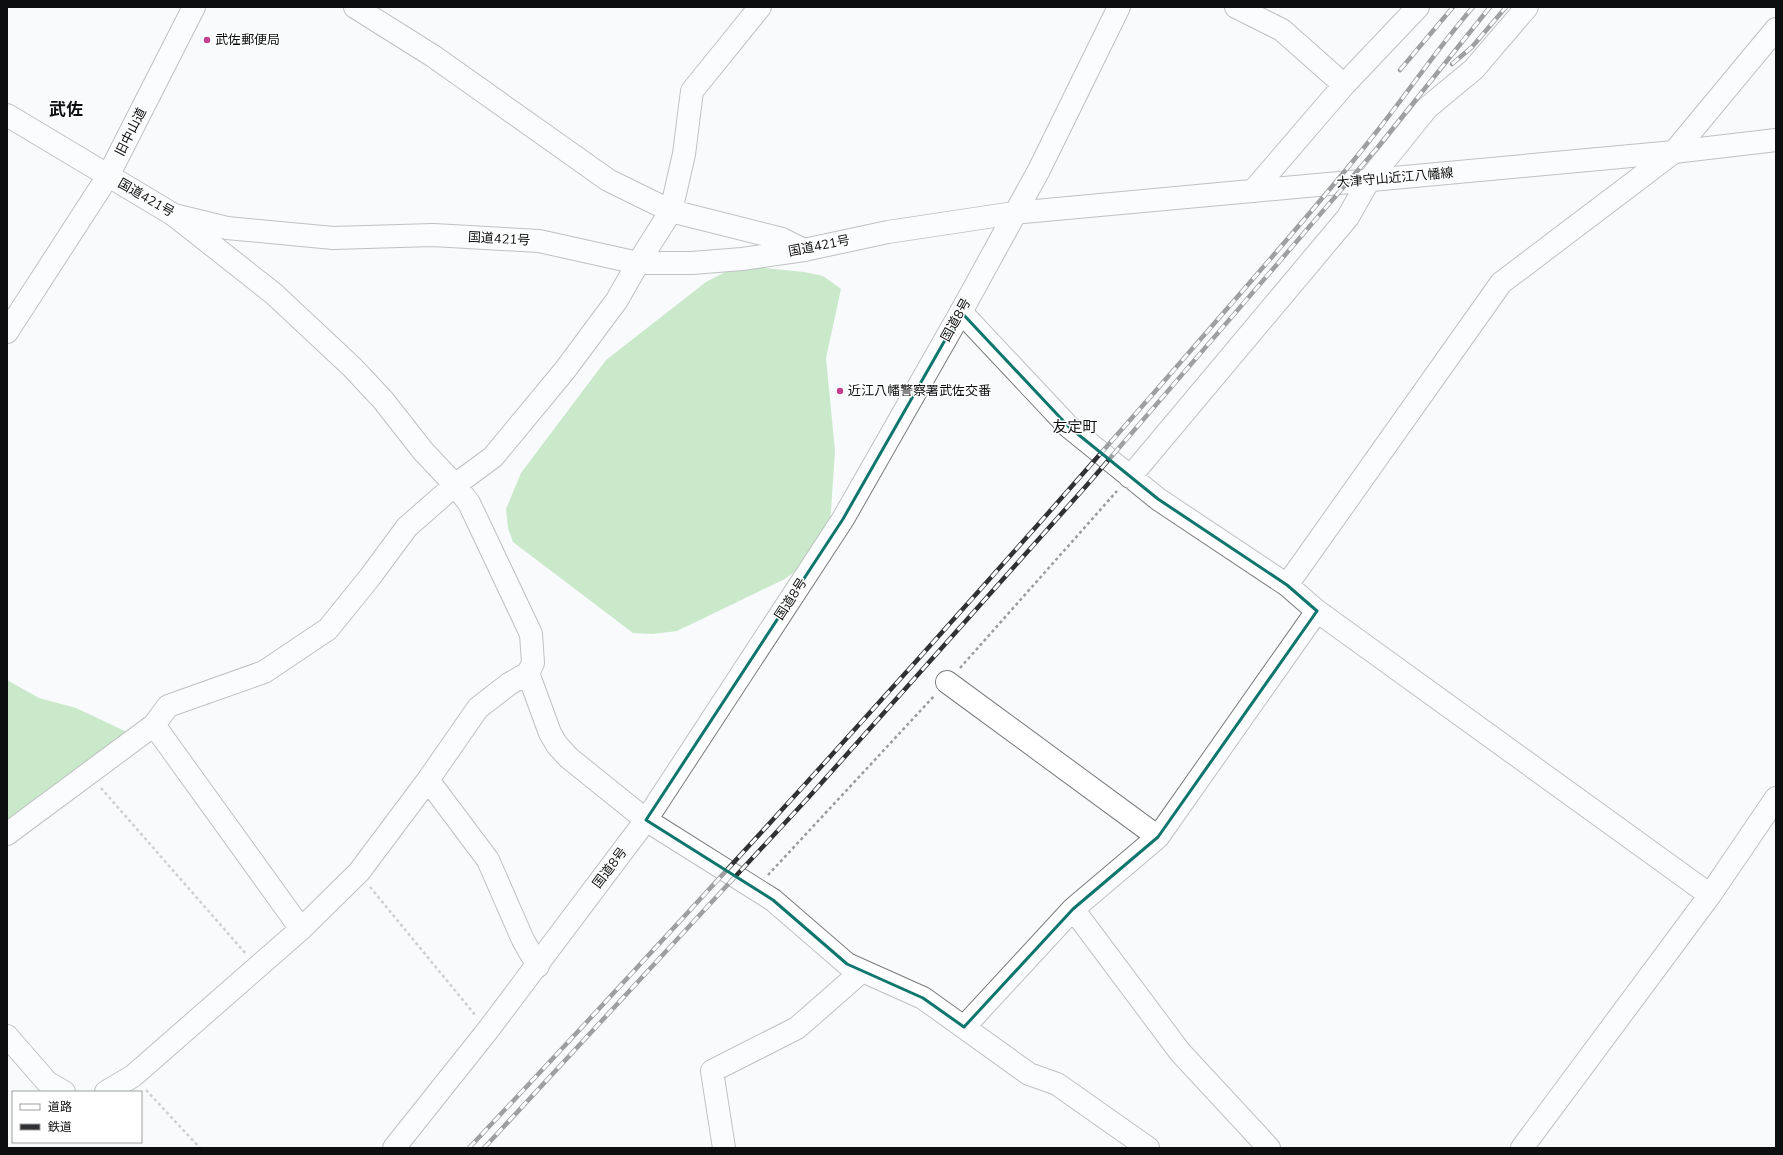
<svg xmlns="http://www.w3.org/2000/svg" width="1783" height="1155" font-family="'Nunito Sans','Noto Sans JP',sans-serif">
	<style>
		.forest { fill: #93d591 }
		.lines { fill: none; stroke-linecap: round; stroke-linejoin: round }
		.minor-casing { stroke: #7a7c7d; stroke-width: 24 }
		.major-casing { stroke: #7a7c7d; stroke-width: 24 }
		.highway-casing { stroke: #7a7c7d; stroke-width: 24 }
		.path { stroke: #999b9c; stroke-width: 2.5; stroke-dasharray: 3 3; stroke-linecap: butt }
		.minor { stroke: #fff; stroke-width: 22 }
		.major { stroke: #fff; stroke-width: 22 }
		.highway { stroke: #fff; stroke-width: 22 }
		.rail-casing { stroke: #2f3132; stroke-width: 4.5 }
		.rail { stroke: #fff; stroke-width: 3; stroke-dasharray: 9; stroke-linecap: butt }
		.marked { fill: none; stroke: #0f766e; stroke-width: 3; stroke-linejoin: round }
		.poi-dot { fill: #bf418f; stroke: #fff; stroke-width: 1.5 }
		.labels { text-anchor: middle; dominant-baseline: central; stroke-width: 3; stroke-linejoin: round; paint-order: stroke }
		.poi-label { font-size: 13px; fill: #0d0e0f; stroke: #fff; text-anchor: start }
		.street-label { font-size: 13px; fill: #0d0e0f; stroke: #fff }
		.quarter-label { font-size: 15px; fill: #0d0e0f; stroke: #fff }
		.district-label { font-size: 17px; font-weight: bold; fill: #0d0e0f; stroke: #fff }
	</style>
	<rect width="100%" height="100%" fill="#f8fafb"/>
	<path class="forest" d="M 756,267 L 804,272 L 823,276 L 841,289 L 826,358 L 835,451 L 830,525 L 811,559 L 785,579 L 677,631 L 653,634 L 633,633 L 513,542 L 508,528 L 506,509 L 521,473 L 606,360 L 706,282 L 727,271 Z
		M 7,680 L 39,698 L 76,708 L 129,733 L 7,824 Z"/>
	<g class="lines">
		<g class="minor-casing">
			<path id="minor" d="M 355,7 L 433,56 L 608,180 L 671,211 L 782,239 L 804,250
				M 1236,7 L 1282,30 L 1344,85 L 1253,191
				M 1344,85 L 1418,7
				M 961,312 L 1069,427 L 1158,499 L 1287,585 L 1317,611 L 1710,895
				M 7,332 L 108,176 L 194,7
				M 1130,477 L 1348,217 L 1369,180 L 1427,108 L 1474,69 L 1527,7
				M 1287,585 L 1501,283 L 1674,152 L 1776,29
				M 528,673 L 550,733 L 557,745 L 569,758 L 646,820 L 773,900 L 847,964 L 923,998 L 1029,1074 L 1057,1084 L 1148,1148
				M 947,682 L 1158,837 L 1073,909 L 1180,1052 L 1269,1148
				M 154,725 L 301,929
				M 428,780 L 488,860 L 523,940 L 538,966
				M 7,834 L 154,725 L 168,706 L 264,672 L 328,629 L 370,577 L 407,527 L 455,485 L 493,457 L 565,370 L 617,300 L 638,263 L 671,211 L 684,154 L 692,91 L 760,7
				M 1158,837 L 1317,611
				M 964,1027 L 1073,909
				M 7,1036 L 47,1082 L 64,1092
				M 106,1092 L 133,1076 L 301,929 L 359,872 L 428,780 L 478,708 L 509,684 L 528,673 L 533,663 L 531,634 L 469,503 L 455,485 L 423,451 L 383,400 L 352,367 L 274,294 L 174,215
				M 724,1148 L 712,1071 L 797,1028 L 862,971
				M 1522,1148 L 1710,895 L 1776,798"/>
		</g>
		<g class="major-casing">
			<path id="major" d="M 1014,213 L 1674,152 L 1776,140"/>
		</g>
		<g class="highway-casing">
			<path id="highway" d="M 7,115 L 174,215 L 227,228 L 333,238 L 433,235 L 539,241 L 638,263 L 692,263 L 742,259 L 804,250 L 888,232 L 1014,213
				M 394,1148 L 488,1030 L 646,820 L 843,519 L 961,312 L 1039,170 L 1119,7"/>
		</g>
		<path class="path" d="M 960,668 L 1117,491
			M 101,788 L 246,954
			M 768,875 L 935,695
			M 370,887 L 476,1016
			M 146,1090 L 200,1148"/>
		<use href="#minor" class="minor"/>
		<use href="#major" class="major"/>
		<use href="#highway" class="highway"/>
		<g class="rail-casing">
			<path id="rail" d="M 1452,64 L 1472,47 L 1506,7
				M 1400,70 L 1453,7
				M 469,1148 C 736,864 997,575 1252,280 C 1292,234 1332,188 1370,140 C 1405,97 1436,50 1473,7
				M 484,1148 L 808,798 L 1087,485 L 1378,147 L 1490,7"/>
		</g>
		<use href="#rail" class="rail"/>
	</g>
	<path d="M0 0H1783V1155H0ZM 961,312 L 1069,427 L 1158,499 L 1287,585 L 1317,611 L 1158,837 L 1073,909 L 964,1027 L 923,998 L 847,964 L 773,900 L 646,820 L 843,519 Z" fill="#f8fafb" fill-opacity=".55" fill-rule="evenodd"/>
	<path class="marked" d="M 961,312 L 1069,427 L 1158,499 L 1287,585 L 1317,611 L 1158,837 L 1073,909 L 964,1027 L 923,998 L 847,964 L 773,900 L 646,820 L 843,519 Z"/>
	<g class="poi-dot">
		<circle cx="207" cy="40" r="4"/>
		<circle cx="840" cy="391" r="4"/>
	</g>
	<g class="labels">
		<g class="poi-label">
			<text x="215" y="40">武佐郵便局</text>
			<text x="848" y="391">近江八幡警察署武佐交番</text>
		</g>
		<g class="street-label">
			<text transform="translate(131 132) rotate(-63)">旧中山道</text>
			<text transform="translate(1395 178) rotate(-5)">大津守山近江八幡線</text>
			<text transform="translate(146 198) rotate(30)">国道421号</text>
			<text transform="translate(499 239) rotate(3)">国道421号</text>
			<text transform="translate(819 246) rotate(-11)">国道421号</text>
			<text transform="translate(956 320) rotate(-61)">国道8号</text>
			<text transform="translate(791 599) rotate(-57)">国道8号</text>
			<text transform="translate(610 868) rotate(-53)">国道8号</text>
		</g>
		<g class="quarter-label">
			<text x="1075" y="427">友定町</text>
		</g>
		<g class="district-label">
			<text x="66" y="109">武佐</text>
		</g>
	</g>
	<rect width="1783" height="1155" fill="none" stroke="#0d0e0f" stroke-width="16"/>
	<rect x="12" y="1091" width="130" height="52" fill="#ffffff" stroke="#9e9f9f"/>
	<rect x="20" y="1104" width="20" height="6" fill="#ffffff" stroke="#9e9f9f"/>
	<text x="48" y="1111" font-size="12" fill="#0d0e0f">道路</text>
	<rect x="20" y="1124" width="20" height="6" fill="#2f3132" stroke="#9e9f9f"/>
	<text x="48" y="1131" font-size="12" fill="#0d0e0f">鉄道</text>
</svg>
